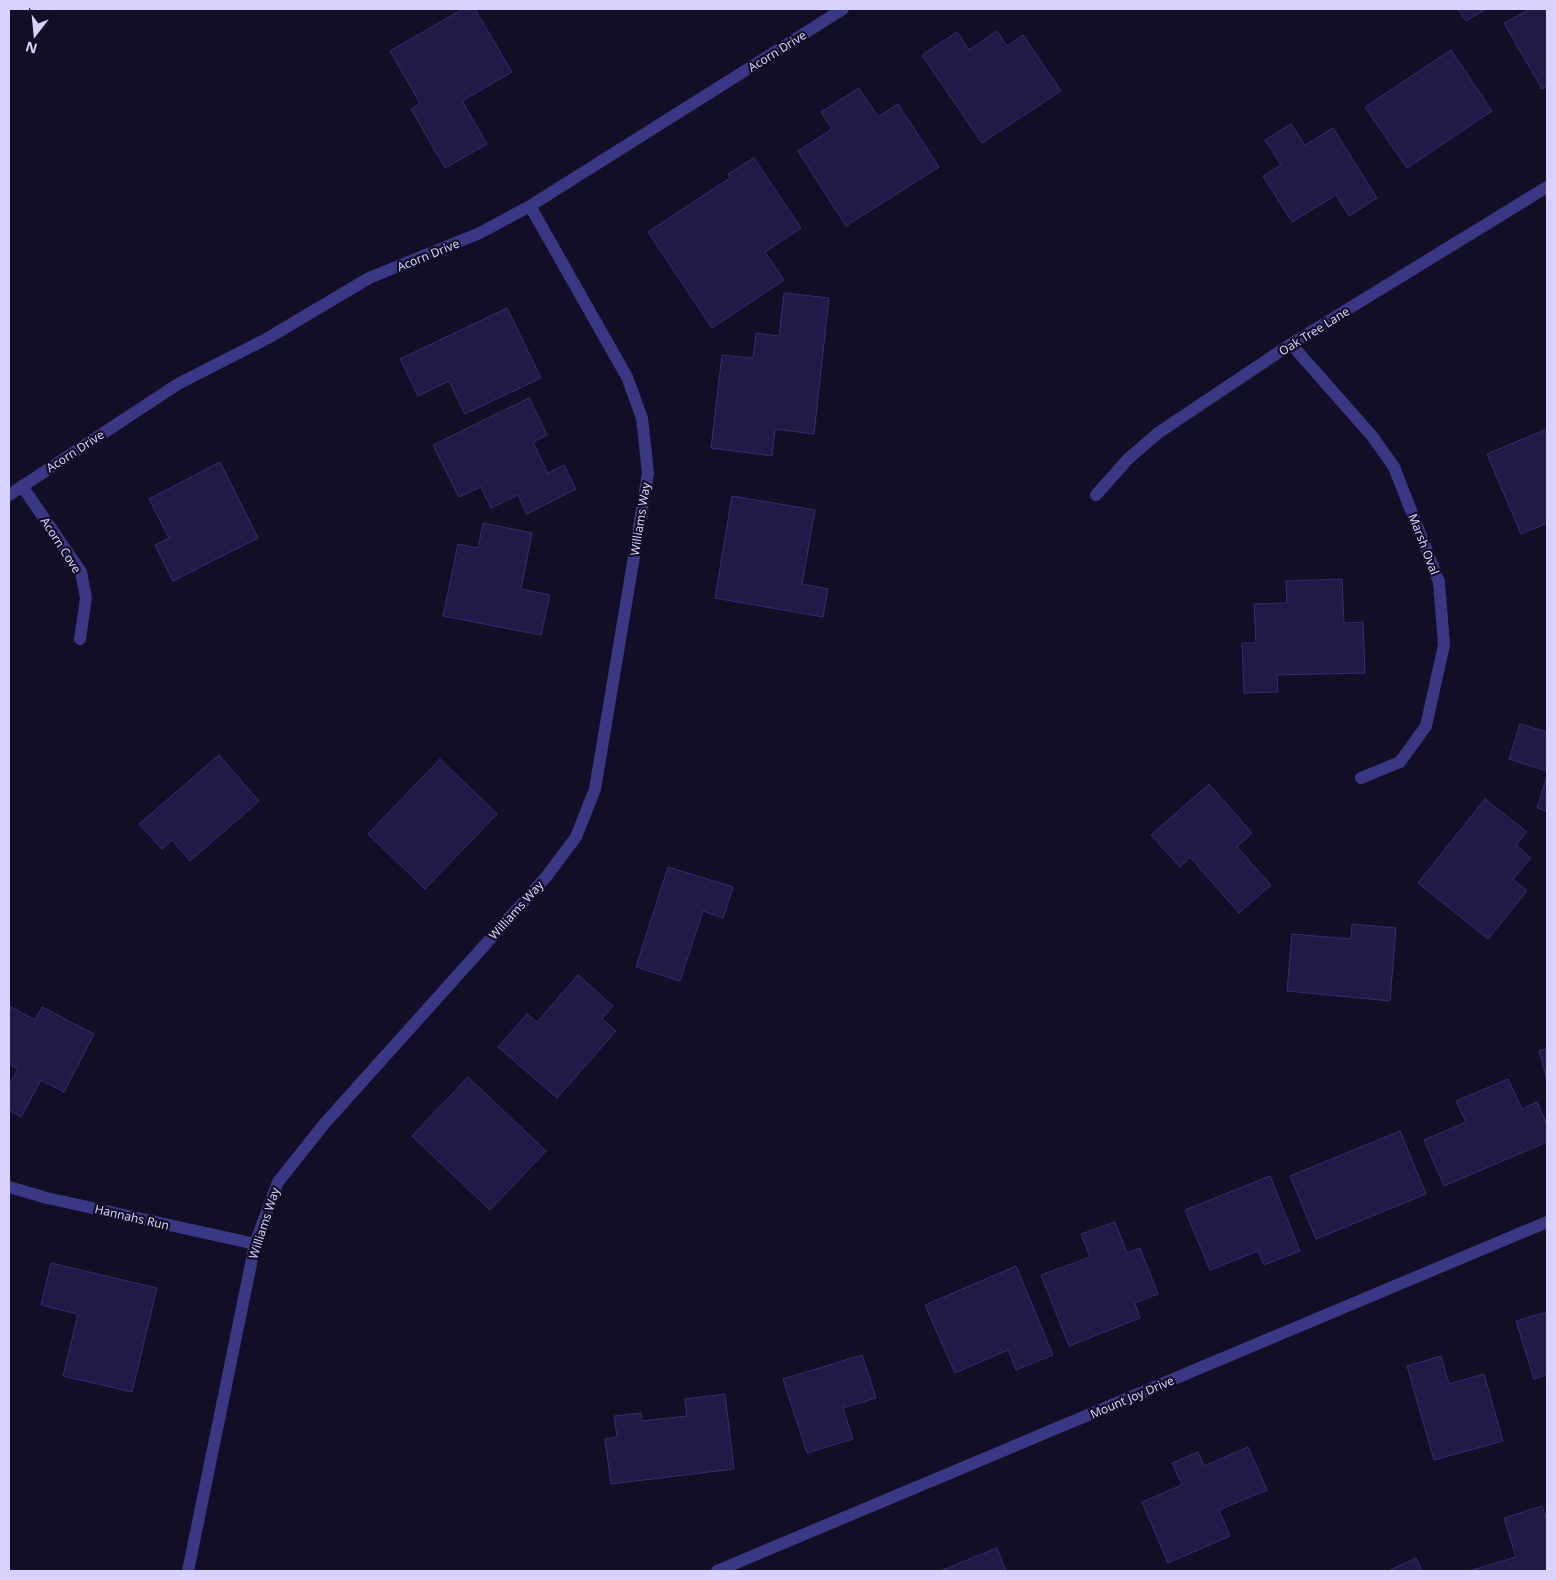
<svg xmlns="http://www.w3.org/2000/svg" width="1556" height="1580" font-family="'Noto Sans',sans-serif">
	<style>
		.building { fill: #221946; stroke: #392b73 }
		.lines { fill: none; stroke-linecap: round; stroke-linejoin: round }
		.street { stroke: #3a3785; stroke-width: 12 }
		.labels { text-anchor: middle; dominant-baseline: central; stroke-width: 4.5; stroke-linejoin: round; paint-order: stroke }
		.street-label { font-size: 12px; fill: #d7d2ff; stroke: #120e25 }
	</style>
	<rect width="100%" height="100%" fill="#120e25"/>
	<path class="building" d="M 463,9 L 475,9 L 512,72 L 462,101 L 487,144 L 445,168 L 411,109 L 420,103 L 390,51 Z
		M 1458,9 L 1486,9 L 1466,21 Z
		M 1530,9 L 1547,9 L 1547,86 L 1542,89 L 1504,23 Z
		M 997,31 L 1007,46 L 1023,35 L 1061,91 L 982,143 L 922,55 L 957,32 L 969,50 Z
		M 1451,50 L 1492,111 L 1407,168 L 1365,107 Z
		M 859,88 L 878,117 L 898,104 L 939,167 L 846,226 L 798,151 L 832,129 L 821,112 Z
		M 1291,124 L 1305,145 L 1333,128 L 1377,198 L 1349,216 L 1336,195 L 1292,222 L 1263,176 L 1281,165 L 1265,140 Z
		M 754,158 L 801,228 L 765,252 L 784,280 L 712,328 L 648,232 L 730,178 L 728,174 Z
		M 784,293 L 829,298 L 814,434 L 775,429 L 772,456 L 711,448 L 722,355 L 753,358 L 756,333 L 779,336 Z
		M 507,308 L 541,378 L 465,414 L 449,381 L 418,396 L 400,359 Z
		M 529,398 L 547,435 L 533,442 L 548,473 L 564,465 L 576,489 L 527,514 L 518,495 L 491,508 L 481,487 L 459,497 L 433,445 Z
		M 1547,429 L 1547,523 L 1521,534 L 1487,454 Z
		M 220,462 L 258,538 L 173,581 L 155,545 L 169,538 L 149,499 Z
		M 732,496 L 815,510 L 802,584 L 828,589 L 823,617 L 715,598 Z
		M 483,523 L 532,533 L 521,589 L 550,595 L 541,635 L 443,616 L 458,544 L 478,548 Z
		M 1342,579 L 1344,623 L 1363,622 L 1365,673 L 1277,675 L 1278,692 L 1244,693 L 1242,643 L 1256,643 L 1254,604 L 1287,603 L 1286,581 Z
		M 1520,724 L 1547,732 L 1547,771 L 1509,759 Z
		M 219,755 L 259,801 L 190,861 L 172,840 L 162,849 L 139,824 Z
		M 440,759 L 497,814 L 425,889 L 368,834 Z
		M 1547,776 L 1547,811 L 1537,808 Z
		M 1209,784 L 1252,833 L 1237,847 L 1271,885 L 1239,913 L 1190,857 L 1180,867 L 1151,835 Z
		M 1485,799 L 1527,832 L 1516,845 L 1531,858 L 1513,879 L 1527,891 L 1488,939 L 1418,883 Z
		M 668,867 L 733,887 L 723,918 L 703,911 L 680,981 L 636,967 Z
		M 1352,924 L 1396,928 L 1390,1001 L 1287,991 L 1292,934 L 1351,939 Z
		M 578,975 L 613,1006 L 602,1019 L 616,1031 L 557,1098 L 498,1047 L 527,1014 L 537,1022 Z
		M 9,1006 L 35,1020 L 42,1007 L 94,1034 L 64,1092 L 41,1080 L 21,1117 L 9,1110 L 9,1085 L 18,1069 L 9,1064 Z
		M 1547,1049 L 1547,1080 L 1539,1051 Z
		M 468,1077 L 546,1151 L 490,1210 L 412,1136 Z
		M 1508,1079 L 1522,1109 L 1537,1102 L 1547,1125 L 1547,1142 L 1444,1186 L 1424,1140 L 1466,1122 L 1456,1101 Z
		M 1400,1131 L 1426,1194 L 1316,1239 L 1290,1176 Z
		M 1270,1176 L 1300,1251 L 1264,1265 L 1258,1251 L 1210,1270 L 1185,1210 Z
		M 1115,1222 L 1127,1253 L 1140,1248 L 1158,1294 L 1135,1303 L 1140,1318 L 1069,1346 L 1041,1275 L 1090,1257 L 1081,1234 Z
		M 51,1263 L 157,1288 L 132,1392 L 63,1376 L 78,1314 L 41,1305 Z
		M 1016,1266 L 1053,1355 L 1016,1370 L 1008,1350 L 955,1373 L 925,1305 Z
		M 1547,1312 L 1547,1375 L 1534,1379 L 1516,1321 Z
		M 862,1355 L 876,1398 L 843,1408 L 853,1439 L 807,1453 L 783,1379 Z
		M 1441,1356 L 1449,1384 L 1484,1374 L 1503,1441 L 1434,1460 L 1407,1366 Z
		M 725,1394 L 734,1469 L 611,1484 L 605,1439 L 617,1437 L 614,1416 L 641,1413 L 642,1421 L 687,1416 L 685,1399 Z
		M 1248,1447 L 1267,1490 L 1219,1510 L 1230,1536 L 1168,1563 L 1142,1502 L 1182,1485 L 1172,1463 L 1198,1452 L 1204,1466 Z
		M 1542,1506 L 1547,1521 L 1547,1571 L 1469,1571 L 1516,1557 L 1504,1518 Z
		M 997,1548 L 1006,1571 L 940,1571 Z
		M 1416,1558 L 1422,1571 L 1388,1571 Z"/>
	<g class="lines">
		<path class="street" d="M 1291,344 L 1372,436 L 1394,467 L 1439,582 L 1444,645 L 1426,726 L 1400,762 L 1361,778
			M 22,486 L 81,572 L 86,598 L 80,639
			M 9,495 L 178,384 L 268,338 L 369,278 L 480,233 L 530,206 L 843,9
			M 1096,495 L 1128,459 L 1158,433 L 1291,344 L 1547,187
			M 9,1187 L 47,1198 L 255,1244
			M 188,1571 L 255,1244 L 278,1182 L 325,1123 L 546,877 L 576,837 L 595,789 L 648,473 L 642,418 L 627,377 L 530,206
			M 717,1571 L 1547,1222"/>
	</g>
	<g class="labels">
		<g class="street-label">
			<text transform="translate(777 51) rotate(-32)">Acorn Drive</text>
			<text transform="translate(428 255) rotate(-22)">Acorn Drive</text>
			<text transform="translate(1314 331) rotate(-32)">Oak Tree Lane</text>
			<text transform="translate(75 451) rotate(-33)">Acorn Drive</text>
			<text transform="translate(640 519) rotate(-81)">Williams Way</text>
			<text transform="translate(1424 544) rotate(69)">Marsh Oval</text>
			<text transform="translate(61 545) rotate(57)">Acorn Cove</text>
			<text transform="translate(516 910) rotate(-48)">Williams Way</text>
			<text transform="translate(132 1217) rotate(13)">Hannahs Run</text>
			<text transform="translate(264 1223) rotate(-72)">Williams Way</text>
			<text transform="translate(1132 1397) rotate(-23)">Mount Joy Drive</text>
		</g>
	</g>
	<rect width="1556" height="1580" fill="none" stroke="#d7d2ff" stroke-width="20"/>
	<g transform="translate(35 35) rotate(196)" stroke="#120e25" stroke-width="4" paint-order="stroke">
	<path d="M0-4L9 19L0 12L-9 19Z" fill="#d7d2ff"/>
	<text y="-8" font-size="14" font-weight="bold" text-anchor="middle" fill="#d7d2ff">N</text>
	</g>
</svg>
